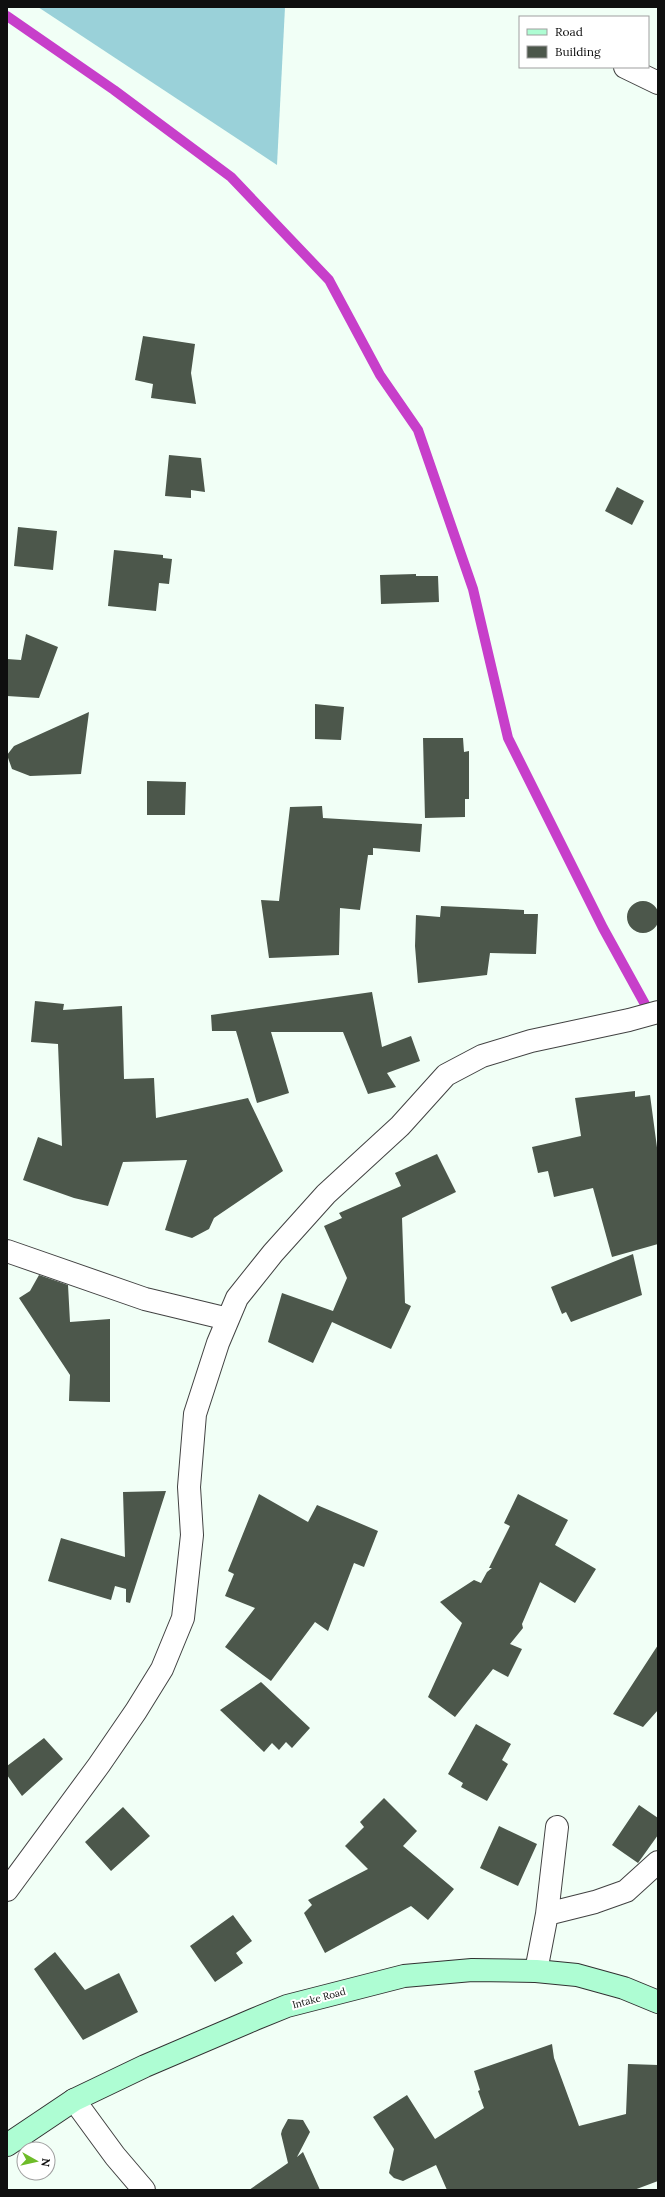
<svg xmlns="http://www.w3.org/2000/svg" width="665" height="2197" font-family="Lora,serif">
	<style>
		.forest { fill: #9ad1d9 }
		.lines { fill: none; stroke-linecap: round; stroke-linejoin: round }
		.stream { stroke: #c73fca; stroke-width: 10 }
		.building { fill: #4c574b }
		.street-casing { stroke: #424242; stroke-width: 24 }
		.secondary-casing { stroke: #313131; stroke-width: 24 }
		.street { stroke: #fff; stroke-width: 22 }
		.secondary { stroke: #aefdd3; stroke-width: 22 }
		.labels { text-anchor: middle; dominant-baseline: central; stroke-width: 4; stroke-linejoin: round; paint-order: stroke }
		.street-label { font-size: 10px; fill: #0f0f0f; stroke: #fff }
	</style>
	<rect width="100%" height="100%" fill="#f1fff6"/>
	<path class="forest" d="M 38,7 L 285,7 L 277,165 Z"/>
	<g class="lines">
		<path class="stream" d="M 7,16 L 114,90 L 231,177 L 329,280 L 380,375 L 418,430 L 473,589 L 508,738 L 603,928 L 646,1006"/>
	</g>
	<path class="building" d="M 143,336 L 195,344 L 191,373 L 196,404 L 151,398 L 153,384 L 135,380 Z
		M 169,455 L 201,458 L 205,492 L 191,490 L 191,498 L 165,496 Z
		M 617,487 L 644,501 L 632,525 L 605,511 Z
		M 18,527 L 57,531 L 53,570 L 14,566 Z
		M 114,550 L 163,555 L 163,558 L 172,559 L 169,584 L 159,583 L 156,611 L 108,606 Z
		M 416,574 L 416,576 L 438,576 L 439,602 L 381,604 L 380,575 Z
		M 26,634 L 58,647 L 39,698 L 7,696 L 7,659 L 21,660 Z
		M 315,704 L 344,707 L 341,740 L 315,739 Z
		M 89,712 L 81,774 L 30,776 L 12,769 L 7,755 L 14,746 Z
		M 423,738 L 463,738 L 464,752 L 469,751 L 469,799 L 465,799 L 465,817 L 425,818 Z
		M 147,781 L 186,782 L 185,815 L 147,815 Z
		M 322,806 L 323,818 L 422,824 L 420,852 L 373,848 L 373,855 L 368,855 L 360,910 L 340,908 L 339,955 L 269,958 L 261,900 L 279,901 L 290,807 Z
		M627 917a16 16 0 1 1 32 0a16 16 0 1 1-32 0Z
		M 441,906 L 524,910 L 524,914 L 538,914 L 536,954 L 490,953 L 487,975 L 418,983 L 415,946 L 416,915 L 440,917 Z
		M 372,992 L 382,1047 L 411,1036 L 420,1061 L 387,1073 L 396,1087 L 368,1094 L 343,1032 L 271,1032 L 289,1093 L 257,1103 L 236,1031 L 212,1031 L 211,1015 Z
		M 35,1001 L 64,1004 L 63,1010 L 122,1006 L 124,1079 L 154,1078 L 156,1118 L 248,1098 L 283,1171 L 214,1218 L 209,1229 L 192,1238 L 165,1230 L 187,1160 L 123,1162 L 108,1206 L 74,1198 L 23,1180 L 38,1137 L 62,1146 L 58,1044 L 31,1042 Z
		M 635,1091 L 635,1097 L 650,1095 L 658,1155 L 658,1244 L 612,1257 L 593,1188 L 554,1197 L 548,1171 L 538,1173 L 532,1147 L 581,1136 L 575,1098 Z
		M 437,1154 L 456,1192 L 402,1218 L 405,1303 L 411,1306 L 391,1349 L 332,1322 L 313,1363 L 268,1342 L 282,1293 L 333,1311 L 347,1278 L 324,1226 L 342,1218 L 339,1213 L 401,1186 L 395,1173 Z
		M 633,1254 L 642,1295 L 571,1322 L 566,1312 L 562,1314 L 551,1287 Z
		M 39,1275 L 68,1285 L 70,1322 L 110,1319 L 110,1402 L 69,1401 L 70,1375 L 19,1298 L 30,1291 Z
		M 166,1491 L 130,1603 L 126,1602 L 126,1589 L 115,1586 L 111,1600 L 48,1581 L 61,1538 L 125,1557 L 123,1492 Z
		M 259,1494 L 308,1522 L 317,1505 L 378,1531 L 364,1567 L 354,1563 L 328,1631 L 315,1622 L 271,1681 L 225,1647 L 255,1608 L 225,1596 L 234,1574 L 228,1571 Z
		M 518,1494 L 568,1520 L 555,1545 L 596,1569 L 575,1603 L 540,1582 L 522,1624 L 523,1628 L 510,1644 L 522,1649 L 508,1677 L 493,1669 L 455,1717 L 428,1697 L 462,1623 L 440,1602 L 474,1580 L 481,1583 L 487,1572 L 492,1568 L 489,1568 L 510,1526 L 504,1523 Z
		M 658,1645 L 658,1710 L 643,1727 L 613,1714 Z
		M 261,1682 L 310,1728 L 292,1748 L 286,1742 L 279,1750 L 272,1743 L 264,1752 L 220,1710 Z
		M 476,1724 L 511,1744 L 502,1760 L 508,1764 L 487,1801 L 461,1787 L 463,1783 L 448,1774 Z
		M 44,1738 L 63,1759 L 22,1796 L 7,1775 L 7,1766 Z
		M 384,1798 L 417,1831 L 403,1846 L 454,1889 L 428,1920 L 411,1906 L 325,1953 L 304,1913 L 312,1905 L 308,1900 L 368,1869 L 345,1846 L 364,1827 L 360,1822 Z
		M 639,1805 L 658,1818 L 658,1835 L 638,1863 L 612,1845 Z
		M 123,1807 L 150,1836 L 111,1871 L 85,1842 Z
		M 499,1826 L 537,1844 L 518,1886 L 480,1868 Z
		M 233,1915 L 252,1941 L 236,1953 L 243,1963 L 215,1982 L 190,1946 Z
		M 55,1952 L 85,1990 L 119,1973 L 138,2012 L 83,2040 L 34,1969 Z
		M 552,2044 L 554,2058 L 579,2126 L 626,2114 L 628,2064 L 658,2065 L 658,2181 L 634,2190 L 447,2190 L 436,2165 L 403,2181 L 394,2178 L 389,2173 L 394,2149 L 373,2117 L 407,2095 L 435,2139 L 484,2108 L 478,2091 L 480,2090 L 474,2071 Z
		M 288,2119 L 303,2120 L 310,2132 L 297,2157 L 303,2152 L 320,2190 L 249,2190 L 288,2163 L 281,2134 L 282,2130 Z"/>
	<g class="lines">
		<g class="street-casing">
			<path id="street" d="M 625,67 L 658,83
				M 7,1251 L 145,1299 L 228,1319
				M 7,1890 L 99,1765 L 136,1711 L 162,1669 L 183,1618 L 192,1535 L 189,1487 L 195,1414 L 218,1343 L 237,1298 L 273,1253 L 326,1194 L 400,1126 L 446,1075 L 482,1056 L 531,1041 L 629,1020 L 658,1012
				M 547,1914 L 557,1827
				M 536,1971 L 547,1914 L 595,1902 L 626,1891 L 658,1862
				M 74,2100 L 115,2156 L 144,2190"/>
		</g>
		<g class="secondary-casing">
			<path id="secondary" d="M 7,2145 L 74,2100 L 145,2066 L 255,2019 L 287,2006 L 404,1976 L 472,1970 L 536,1971 L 577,1975 L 624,1988 L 658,2002"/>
		</g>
		<use href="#street" class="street"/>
		<use href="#secondary" class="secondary"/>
	</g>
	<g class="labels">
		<g class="street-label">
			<text transform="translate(319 1998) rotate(-15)">Intake Road</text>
		</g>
	</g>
	<rect width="665" height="2197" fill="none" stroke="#0f0f0f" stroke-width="16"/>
	<rect x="519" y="16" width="130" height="52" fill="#ffffff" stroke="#9f9f9f"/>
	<rect x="527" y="29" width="20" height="6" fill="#aefdd3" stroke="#9f9f9f"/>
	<text x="555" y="36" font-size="12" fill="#0f0f0f">Road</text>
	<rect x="527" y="46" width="20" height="12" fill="#4c574b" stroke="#9f9f9f"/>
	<text x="555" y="56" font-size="12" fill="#0f0f0f">Building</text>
	<g transform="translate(36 2161) rotate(98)"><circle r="19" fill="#ffffff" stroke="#9f9f9f"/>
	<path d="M0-3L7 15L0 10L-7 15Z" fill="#6ebc29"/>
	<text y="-6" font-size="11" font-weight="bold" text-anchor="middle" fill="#0f0f0f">N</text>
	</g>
</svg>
